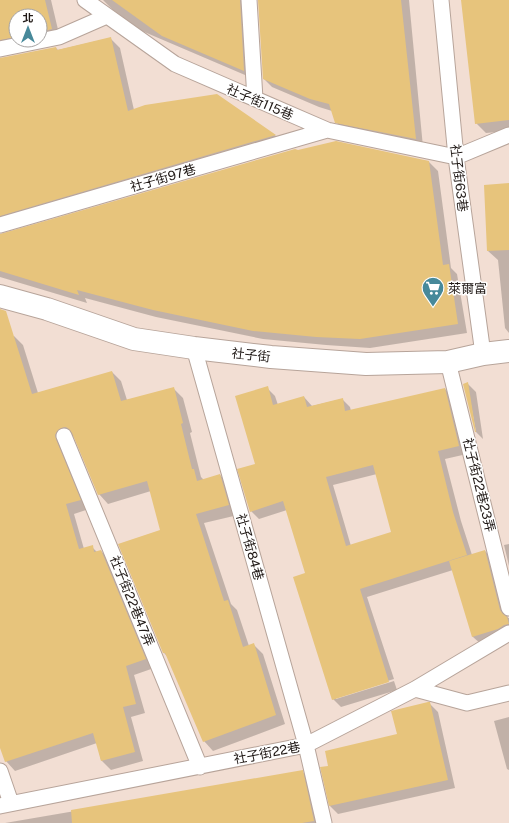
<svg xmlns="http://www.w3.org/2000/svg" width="509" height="823" font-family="'Public Sans','Noto Sans TC',sans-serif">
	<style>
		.shadow { fill: #0003; fill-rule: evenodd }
		.building { fill: #e7c47c; fill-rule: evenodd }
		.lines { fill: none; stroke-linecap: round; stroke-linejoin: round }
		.service-casing { stroke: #b7a49a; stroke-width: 17 }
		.minor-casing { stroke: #b7a49a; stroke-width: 24 }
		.service { stroke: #fff; stroke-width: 15 }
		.minor { stroke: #fff; stroke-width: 22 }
		.labels { text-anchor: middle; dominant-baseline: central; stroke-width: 3; stroke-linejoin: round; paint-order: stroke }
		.street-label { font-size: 13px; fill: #201916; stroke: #fff }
		.poi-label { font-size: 13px; fill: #201916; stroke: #fff; text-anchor: start }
	</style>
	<rect width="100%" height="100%" fill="#f2ded3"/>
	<path class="shadow" d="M 0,0 L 51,0 L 60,38 L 0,55 L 0,59 L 56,48 L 58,50 L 110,38 L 120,48 L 134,110 L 217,95 L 276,136 L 284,145 L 2,228 L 0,233 ZM 16,16 L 40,16 L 40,40 L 16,40 Z
		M 103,0 L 253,0 L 252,78 L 142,31 L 113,10 Z
		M 259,0 L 409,0 L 423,147 L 345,130 L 336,122 L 332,111 L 319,107 L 272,87 L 264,79 Z
		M 462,0 L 509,0 L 509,131 L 486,133 L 476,123 Z
		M 297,151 L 428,161 L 438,171 L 451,268 L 457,274 L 467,333 L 370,348 L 326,345 L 263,339 L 156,317 L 85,298 L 87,303 L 0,277 L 0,234 L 0,235 Z
		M 509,184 L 509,333 L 505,328 L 498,260 L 488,251 Z
		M 14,336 L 23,345 L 38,393 L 112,372 L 121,381 L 127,400 L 174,389 L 183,398 L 192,432 L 190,433 L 201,477 L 204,480 L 220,475 L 229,484 L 238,515 L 204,523 L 231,604 L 237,610 L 249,646 L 254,645 L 263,654 L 285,724 L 213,751 L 204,741 L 167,656 L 164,653 L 161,531 L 151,491 L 108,504 L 99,494 L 75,436 L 71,437 L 89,509 L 74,514 L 84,549 L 92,547 L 97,552 L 101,551 L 110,560 L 154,668 L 134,675 L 145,713 L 131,717 L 143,761 L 111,770 L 101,760 L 97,743 L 15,771 L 6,761 L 0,745 L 0,340 Z
		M 467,383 L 476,392 L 483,439 L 476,432 Z
		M 267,388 L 275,396 L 278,405 L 304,397 L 312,406 L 342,399 L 350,407 L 351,411 L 445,389 L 453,397 L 467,454 L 445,459 L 461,521 L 472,555 L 485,551 L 494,560 L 508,618 L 509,618 L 509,636 L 482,645 L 473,637 L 453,570 L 367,597 L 394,679 L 336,697 L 336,699 L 394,681 L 397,690 L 341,707 L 333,699 L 307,574 L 287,510 L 259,519 L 251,511 L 256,464 ZM 377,474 L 392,533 L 351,546 L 333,485 Z
		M 509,544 L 509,566 L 504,545 Z
		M 429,703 L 438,712 L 455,788 L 338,814 L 330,806 L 330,767 L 398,735 Z
		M 509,717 L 509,770 L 507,769 L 494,721 Z
		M 302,772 L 313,782 L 322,823 L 5,823 Z"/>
	<path class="building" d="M 0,0 L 45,0 L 52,29 L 40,32 L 40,16 L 16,16 L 16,37 L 0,40 Z
		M 112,0 L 240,0 L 244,71 L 162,36 Z
		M 258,0 L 401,0 L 416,139 L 335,123 L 329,104 L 310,99 L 263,79 Z
		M 461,0 L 509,0 L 509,120 L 475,124 Z
		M 111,37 L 128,111 L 145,105 L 217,94 L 276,135 L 0,216 L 0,58 L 56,47 L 57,50 Z
		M 336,141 L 429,161 L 443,265 L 449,264 L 458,324 L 360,339 L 316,337 L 253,331 L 153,310 L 77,290 L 79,295 L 0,271 L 0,234 L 295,149 L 298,150 Z
		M 509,183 L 509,250 L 487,251 L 484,185 Z
		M 0,309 L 6,311 L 32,394 L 112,371 L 121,401 L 174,387 L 183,423 L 181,424 L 192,469 L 194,469 L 197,481 L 220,474 L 229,505 L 196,514 L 224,601 L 228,600 L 243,647 L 254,643 L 276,715 L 203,742 L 165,653 L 163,653 L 118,544 L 160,530 L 147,481 L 98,495 L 72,433 L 69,429 L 66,427 L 61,428 L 57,431 L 55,435 L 56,439 L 81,500 L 66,504 L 79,549 L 93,545 L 94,552 L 101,550 L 146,659 L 126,666 L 136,704 L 123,707 L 135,752 L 101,761 L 93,733 L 5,762 L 0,748 Z
		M 468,382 L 476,432 L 475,432 L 463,384 Z
		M 268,386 L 273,405 L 304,396 L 307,407 L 343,398 L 345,411 L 445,388 L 459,446 L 438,451 L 453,512 L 467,555 L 360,589 L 389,682 L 332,700 L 293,577 L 305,573 L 283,501 L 250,512 L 237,469 L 255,464 L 235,396 ZM 373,465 L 391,532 L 346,546 L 326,477 Z
		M 485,550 L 500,610 L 503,614 L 507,617 L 509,624 L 504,625 L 498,629 L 472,637 L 449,561 Z
		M 428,702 L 430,702 L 448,780 L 329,806 L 320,767 L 328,766 L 325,751 L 397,734 L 391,711 L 395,710 Z
		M 303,770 L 314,821 L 302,823 L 72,823 L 71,810 Z"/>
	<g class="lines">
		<g class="service-casing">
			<path id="service" d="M 85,0 L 175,64 L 327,130 L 456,157 L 509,135
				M 249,0 L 255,99
				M 441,0 L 456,157 L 483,354
				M 0,49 L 59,37 L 107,16
				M 0,225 L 327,130
				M 194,348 L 306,745 L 324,823
				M 448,362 L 509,608
				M 64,436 L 200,767
				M 415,689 L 467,703 L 509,693
				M 0,771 L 11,803
				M 0,806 L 306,745 L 415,689 L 509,633"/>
		</g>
		<g class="minor-casing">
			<path id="minor" d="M 0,296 L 47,309 L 134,339 L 194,348 L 271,357 L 366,364 L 448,362 L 483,354 L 509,351"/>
		</g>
		<use href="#service" class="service"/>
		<use href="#minor" class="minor"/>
	</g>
	<defs>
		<g id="supermarket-pin" transform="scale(1.15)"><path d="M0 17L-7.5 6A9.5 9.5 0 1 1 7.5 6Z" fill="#47899a" stroke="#fff"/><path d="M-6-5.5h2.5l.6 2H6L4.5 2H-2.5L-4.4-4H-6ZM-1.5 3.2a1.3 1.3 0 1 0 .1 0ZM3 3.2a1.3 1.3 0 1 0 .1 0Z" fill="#fff"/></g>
	</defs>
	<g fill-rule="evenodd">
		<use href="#supermarket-pin" x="433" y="288"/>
	</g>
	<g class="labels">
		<g class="street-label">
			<text transform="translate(260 102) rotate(23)">社子街115巷</text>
			<text transform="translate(163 178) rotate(-16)">社子街97巷</text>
			<text transform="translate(459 178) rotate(83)">社子街63巷</text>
			<text transform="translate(251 355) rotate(6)">社子街</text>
			<text transform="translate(479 485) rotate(76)">社子街22巷23弄</text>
			<text transform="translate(250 547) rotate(74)">社子街84巷</text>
			<text transform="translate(132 601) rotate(68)">社子街22巷47弄</text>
			<text transform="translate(267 753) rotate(-11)">社子街22巷</text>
		</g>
		<g class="poi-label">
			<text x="448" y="288">萊爾富</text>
		</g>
	</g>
	<g transform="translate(28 28)"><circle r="19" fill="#ffffff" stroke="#a6a3a2"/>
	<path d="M0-3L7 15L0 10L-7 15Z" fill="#47899a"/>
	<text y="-6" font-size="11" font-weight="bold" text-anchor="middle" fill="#201916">北</text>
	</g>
</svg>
